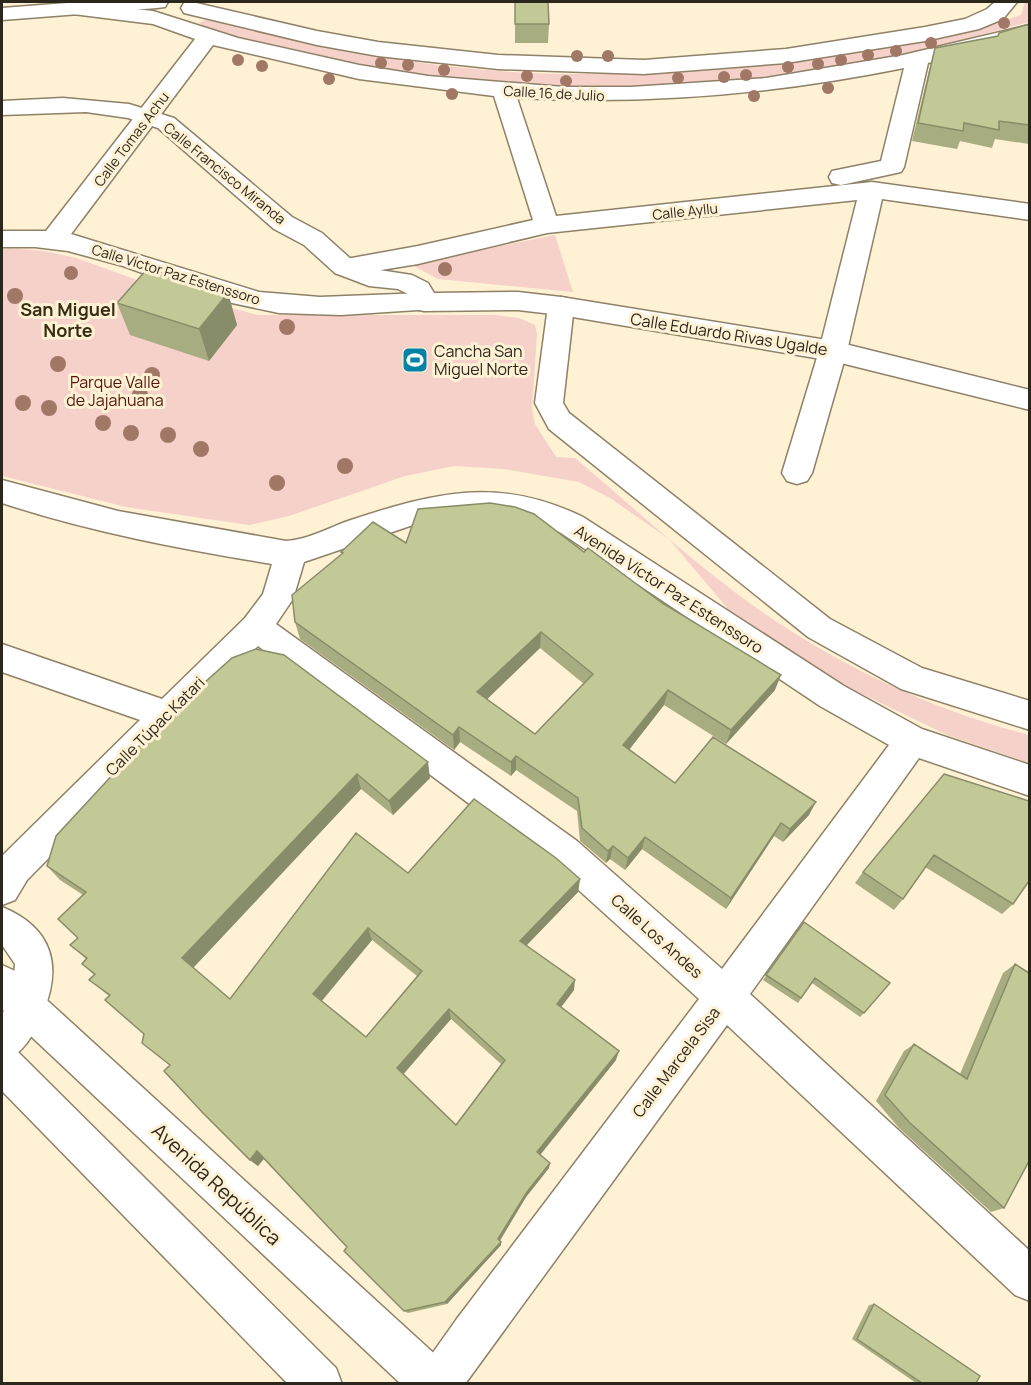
<svg xmlns="http://www.w3.org/2000/svg" width="1031" height="1385" font-family="Manrope,sans-serif">
	<style>
		.green { fill: #f6d1ca }
		.lines { fill: none; stroke-linecap: round; stroke-linejoin: round }
		.minor-casing { stroke: #8e8167; stroke-width: 3 }
		.tertiary-casing { stroke: #8e8167; stroke-width: 3 }
		.secondary-casing { stroke: #8e8167; stroke-width: 3 }
		.minor { fill: #fff; fill-rule: evenodd }
		.tertiary { fill: #fff; fill-rule: evenodd }
		.secondary { fill: #fff; fill-rule: evenodd }
		.tree { fill: #a17765 }
		.wall { fill: #a8ad81; fill-rule: evenodd }
		.shaded-wall { fill: #888d69 }
		.building { fill: #c3c996; stroke: #888d69; stroke-width: 1.5; fill-rule: evenodd }
		.labels { text-anchor: middle; dominant-baseline: central; stroke-width: 6; stroke-linejoin: round; paint-order: stroke }
		.far-street-label { font-size: 14px; fill: #2c271c; stroke: #fef1d4 }
		.street-label { font-size: 16px; fill: #2c271c; stroke: #fef1d4 }
		.poi-label { font-size: 16px; fill: #2c271c; stroke: #fef1d4; text-anchor: start }
		.park-label { font-size: 16px; fill: #55130b; stroke: #fef1d4 }
		.neighbourhood-label { font-size: 18px; font-weight: bold; fill: #372d15; stroke: #fef1d4 }
		.near-street-label { font-size: 20px; fill: #2c271c; stroke: #fef1d4 }
	</style>
	<rect width="100%" height="100%" fill="#fef1d4"/>
	<path class="green" d="M 1025,2 L 1030,2 L 1029,22 C 929,50 827,75 723,85 C 593,97 458,84 330,59 C 302,54 219,38 199,23 L 207,19 C 331,51 462,76 592,74 C 664,73 736,65 808,56 C 881,47 952,39 1021,15 Z
		M 555,235 L 573,292 L 438,279 L 410,264 Z
		M 9,248 L 44,251 L 76,258 L 176,294 L 258,315 L 494,315 L 519,318 L 535,325 L 537,334 L 532,408 L 535,424 L 556,457 L 575,458 C 627,502 678,549 732,590 C 820,657 923,708 1029,735 L 1029,763 L 947,735 L 829,678 L 738,621 L 669,539 L 610,498 L 579,482 L 503,469 L 454,466 L 405,476 L 289,516 L 249,525 L 126,507 L 2,476 L 2,249 Z"/>
	<g class="lines">
		<g class="minor-casing">
			<path id="minor" d="M 192,2 L 317,31 L 378,42 L 498,55 L 644,60 L 786,49 L 925,27 L 965,19 L 987,9 L 995,2 L 1017,2 L 1003,19 L 979,29 L 925,41 L 786,63 L 644,74 L 498,69 L 378,56 L 317,45 L 184,13 L 181,8 L 184,3 Z
				M 81,3 L 153,11 L 238,38 L 359,65 L 428,76 L 564,87 L 631,87 L 766,78 L 903,55 L 1030,25 L 1030,38 L 928,63 L 904,167 L 901,172 L 841,185 L 832,183 L 829,177 L 832,171 L 881,161 L 904,68 C 776,94 648,105 517,98 L 556,216 L 872,182 L 1030,204 L 1030,220 L 882,199 L 847,351 L 812,473 L 807,481 L 797,484 L 787,481 L 782,473 L 819,351 L 857,200 L 547,233 L 418,264 L 344,276 L 335,273 L 331,267 L 335,261 L 418,246 L 533,220 L 494,96 L 359,79 L 213,45 L 71,234 L 259,292 L 320,297 L 424,293 L 433,295 L 437,302 L 433,309 L 341,315 L 279,313 L 218,300 L 123,266 L 68,251 L 35,247 L 2,247 L 2,231 L 46,231 L 195,39 L 153,24 L 73,14 L 70,9 L 73,4 Z
				M 561,297 L 570,299 L 574,306 L 563,403 L 569,413 L 830,619 L 922,668 L 1030,701 L 1030,730 L 901,689 L 808,637 L 549,429 L 535,403 L 548,306 L 552,299 Z
				M 2,480 L 118,511 L 286,541 C 308,540 330,527 351,520 C 436,492 499,476 583,517 L 844,686 L 922,729 L 1030,765 L 1030,796 L 919,758 L 750,994 L 1030,1251 L 1030,1301 L 1015,1295 L 727,1025 L 465,1384 L 416,1384 L 422,1368 L 456,1320 L 699,999 L 551,865 L 258,646 L 27,880 L 15,900 L 2,905 L 2,856 L 140,720 L 2,672 L 2,644 L 162,699 L 245,618 L 263,594 L 272,564 C 181,549 90,532 2,503 ZM 493,514 L 538,522 L 561,533 L 820,706 L 889,745 L 722,969 L 577,841 L 276,624 L 293,599 L 304,562 L 410,526 L 465,515 Z
				M 2,907 C 53,928 63,966 42,1015 C 33,1036 23,1054 2,1062 L 2,1014 L 12,996 L 15,964 L 2,945 Z"/>
		</g>
		<g class="tertiary-casing">
			<path id="tertiary" d="M 63,98 L 129,104 L 174,118 L 292,217 L 322,233 L 353,261 L 373,269 L 412,275 L 428,283 L 434,293 L 518,292 L 561,297 L 833,341 L 1030,390 L 1030,410 L 833,361 L 561,315 L 518,310 L 424,311 L 415,309 L 408,294 L 398,289 L 369,286 L 335,273 L 304,245 L 274,229 L 158,128 L 128,118 L 86,112 L 2,115 L 2,101 Z"/>
		</g>
		<g class="secondary-casing">
			<path id="secondary" d="M 80,2 L 168,2 L 165,7 L 157,8 L 2,20 L 2,8 Z
				M 2,965 L 15,971 L 450,1368 L 456,1384 L 401,1384 L 2,1009 Z
				M 2,1044 L 16,1050 L 336,1368 L 342,1384 L 288,1384 L 2,1091 Z"/>
		</g>
		<use href="#minor" class="minor"/>
		<use href="#tertiary" class="tertiary"/>
		<use href="#secondary" class="secondary"/>
	</g>
	<g class="tree">
		<circle cx="1004" cy="23" r="6"/>
		<circle cx="931" cy="43" r="6"/>
		<circle cx="896" cy="51" r="6"/>
		<circle cx="868" cy="55" r="6"/>
		<circle cx="577" cy="56" r="6"/>
		<circle cx="608" cy="56" r="6"/>
		<circle cx="238" cy="60" r="6"/>
		<circle cx="841" cy="60" r="6"/>
		<circle cx="381" cy="63" r="6"/>
		<circle cx="818" cy="64" r="6"/>
		<circle cx="408" cy="65" r="6"/>
		<circle cx="262" cy="66" r="6"/>
		<circle cx="788" cy="67" r="6"/>
		<circle cx="444" cy="70" r="6"/>
		<circle cx="746" cy="75" r="6"/>
		<circle cx="527" cy="76" r="6"/>
		<circle cx="724" cy="77" r="6"/>
		<circle cx="678" cy="78" r="6"/>
		<circle cx="329" cy="79" r="6"/>
		<circle cx="566" cy="81" r="6"/>
		<circle cx="828" cy="88" r="6"/>
		<circle cx="452" cy="94" r="6"/>
		<circle cx="754" cy="96" r="6"/>
		<circle cx="445" cy="269" r="7"/>
		<circle cx="71" cy="273" r="7"/>
		<circle cx="15" cy="296" r="8"/>
		<circle cx="287" cy="327" r="8"/>
		<circle cx="58" cy="364" r="8"/>
		<circle cx="152" cy="375" r="8"/>
		<circle cx="140" cy="395" r="8"/>
		<circle cx="23" cy="403" r="8"/>
		<circle cx="49" cy="408" r="8"/>
		<circle cx="103" cy="423" r="8"/>
		<circle cx="131" cy="433" r="8"/>
		<circle cx="168" cy="435" r="8"/>
		<circle cx="201" cy="449" r="8"/>
		<circle cx="345" cy="466" r="8"/>
		<circle cx="277" cy="483" r="8"/>
	</g>
	<path class="wall" d="M 515,2 L 549,24 L 548,43 L 515,43 Z
		M 1029,24 L 1029,144 L 995,139 L 992,148 L 960,141 L 957,149 L 912,141 L 930,66 L 935,48 L 997,36 L 999,33 Z
		M 228,293 L 237,325 L 209,361 L 130,335 L 117,303 Z
		M 406,543 L 584,552 L 775,690 L 726,744 L 664,705 L 629,750 L 675,783 L 809,815 L 783,842 L 774,836 L 726,909 L 642,849 L 625,870 L 610,859 L 606,863 L 580,841 L 577,811 L 516,770 L 511,776 L 460,742 L 454,750 L 300,639 L 295,622 L 342,554 L 341,552 ZM 540,648 L 584,684 L 535,734 L 487,699 Z
		M 166,717 L 430,778 L 393,815 L 361,789 L 193,968 L 230,999 L 408,873 L 580,879 L 578,892 L 527,945 L 574,990 L 561,1007 L 616,1060 L 540,1154 L 549,1168 L 526,1197 L 500,1241 L 501,1245 L 447,1304 L 408,1313 L 404,1311 L 347,1247 L 264,1159 L 258,1166 L 250,1160 L 144,1034 L 109,996 L 89,980 L 94,975 L 82,964 L 86,959 L 70,945 L 78,938 L 83,895 L 60,880 L 47,866 ZM 372,940 L 417,976 L 366,1037 L 322,1001 ZM 451,1019 L 501,1064 L 456,1125 L 403,1074 Z
		M 1029,801 L 1013,904 L 1002,914 L 925,867 L 903,899 L 894,910 L 855,883 L 863,872 Z
		M 804,922 L 864,1013 L 860,1017 L 812,983 L 798,1003 L 763,980 Z
		M 1015,964 L 1004,1208 L 991,1212 L 899,1128 L 876,1101 L 904,1051 L 914,1044 L 960,1074 L 1003,973 Z
		M 874,1304 L 976,1383 L 916,1383 L 852,1339 L 869,1305 Z"/>
	<path class="shaded-wall" d="M 228,293 L 237,325 L 209,361 L 199,329 Z
		M 541,632 L 540,648 L 478,708 L 477,692 Z
		M 781,675 L 775,690 L 726,744 L 731,730 Z
		M 668,690 L 664,705 L 621,760 L 623,745 Z
		M 459,727 L 460,742 L 454,750 L 453,735 Z
		M 516,756 L 516,770 L 511,776 L 511,762 Z
		M 428,762 L 430,778 L 393,815 L 389,801 Z
		M 357,774 L 361,789 L 192,969 L 182,958 Z
		M 816,802 L 809,815 L 783,842 L 790,829 Z
		M 781,823 L 774,836 L 726,909 L 731,898 Z
		M 645,837 L 642,849 L 625,870 L 628,858 Z
		M 613,846 L 610,859 L 606,863 L 608,851 Z
		M 580,879 L 578,892 L 520,952 L 520,941 Z
		M 368,928 L 372,940 L 319,1004 L 313,994 Z
		M 575,980 L 574,990 L 556,1014 L 557,1004 Z
		M 449,1009 L 451,1019 L 401,1077 L 397,1068 Z
		M 619,1051 L 616,1060 L 537,1159 L 537,1152 Z
		M 257,1151 L 265,1157 L 258,1166 L 250,1160 Z
		M 550,1163 L 549,1168 L 526,1197 L 498,1243 L 498,1239 L 527,1192 Z
		M 501,1242 L 501,1245 L 447,1304 L 445,1302 Z"/>
	<path class="building" d="M 515,2 L 548,2 L 549,24 L 515,24 Z
		M 1029,24 L 1029,125 L 999,121 L 999,130 L 964,123 L 963,131 L 918,123 L 935,48 L 998,36 L 999,33 Z
		M 148,268 L 228,293 L 199,329 L 117,303 Z
		M 490,503 L 515,507 L 534,514 L 584,552 L 588,548 L 662,603 L 781,675 L 731,730 L 668,690 L 623,745 L 675,783 L 713,737 L 816,802 L 790,829 L 781,823 L 731,898 L 645,837 L 628,858 L 613,846 L 608,851 L 582,828 L 578,798 L 516,756 L 511,762 L 459,727 L 453,735 L 295,622 L 292,595 L 343,553 L 341,552 L 373,522 L 406,543 L 418,509 ZM 541,632 L 593,674 L 535,734 L 477,692 Z
		M 256,649 L 284,655 L 428,762 L 389,801 L 357,774 L 182,958 L 230,999 L 356,833 L 408,873 L 474,799 L 556,858 L 580,879 L 520,941 L 575,980 L 557,1004 L 619,1051 L 537,1152 L 550,1163 L 527,1192 L 498,1239 L 501,1242 L 445,1302 L 404,1311 L 344,1251 L 347,1247 L 257,1151 L 250,1160 L 202,1112 L 164,1071 L 170,1065 L 142,1043 L 144,1034 L 105,1000 L 110,995 L 89,980 L 95,974 L 82,964 L 87,958 L 70,945 L 78,938 L 58,919 L 86,892 L 47,866 L 56,836 L 166,717 L 232,658 ZM 368,928 L 422,971 L 366,1037 L 313,994 ZM 449,1009 L 505,1060 L 456,1125 L 397,1068 Z
		M 944,774 L 1029,801 L 1029,881 L 1013,904 L 934,855 L 903,899 L 863,872 Z
		M 804,922 L 890,983 L 864,1013 L 815,978 L 801,998 L 766,975 Z
		M 1015,964 L 1029,973 L 1029,1161 L 1004,1208 L 909,1122 L 885,1095 L 914,1044 L 967,1079 Z
		M 874,1304 L 980,1376 L 976,1383 L 922,1383 L 857,1339 Z"/>
	<defs>
		<g id="stadium-square" transform="scale(1.35)"><rect x="-9" y="-9" width="18" height="18" rx="4" fill="#0083a6" stroke="#fef1d4"/><path d="M0-5a6.5 5 0 1 0 0 10a6.5 5 0 1 0 0-10ZM-3.5-1.8h7v3.6h-7Z" fill="#fff"/></g>
	</defs>
	<g fill-rule="evenodd">
		<use href="#stadium-square" x="415" y="360"/>
	</g>
	<g class="labels">
		<g class="far-street-label">
			<text transform="translate(554 93) rotate(3)">Calle 16 de Julio</text>
			<text transform="translate(131 139) rotate(-53)">Calle Tomas Achu</text>
			<text transform="translate(225 173) rotate(39)">Calle Francisco Miranda</text>
			<text transform="translate(685 211) rotate(-6)">Calle Ayllu</text>
			<text transform="translate(176 274) rotate(17)">Calle Víctor Paz Estenssoro</text>
		</g>
		<g class="street-label">
			<text transform="translate(729 334) rotate(9)">Calle Eduardo Rivas Ugalde</text>
			<text transform="translate(669 589) rotate(33)">Avenida Víctor Paz Estenssoro</text>
			<text transform="translate(155 726) rotate(-45)">Calle Túpac Katari</text>
			<text transform="translate(657 936) rotate(42)">Calle Los Andes</text>
			<text transform="translate(676 1062) rotate(-53)">Calle Marcela Sisa</text>
		</g>
		<g class="poi-label">
			<text x="434" y="351">Cancha San<tspan x="434" dy="18">Miguel Norte</tspan></text>
		</g>
		<g class="park-label">
			<text x="115" y="382">Parque Valle<tspan x="115" dy="18">de Jajahuana</tspan></text>
		</g>
		<g class="neighbourhood-label">
			<text x="68" y="309">San Miguel<tspan x="68" dy="21">Norte</tspan></text>
		</g>
		<g class="near-street-label">
			<text transform="translate(217 1184) rotate(43)">Avenida República</text>
		</g>
	</g>
	<rect width="1031" height="1385" fill="none" stroke="#2c271c" stroke-width="6"/>
</svg>
